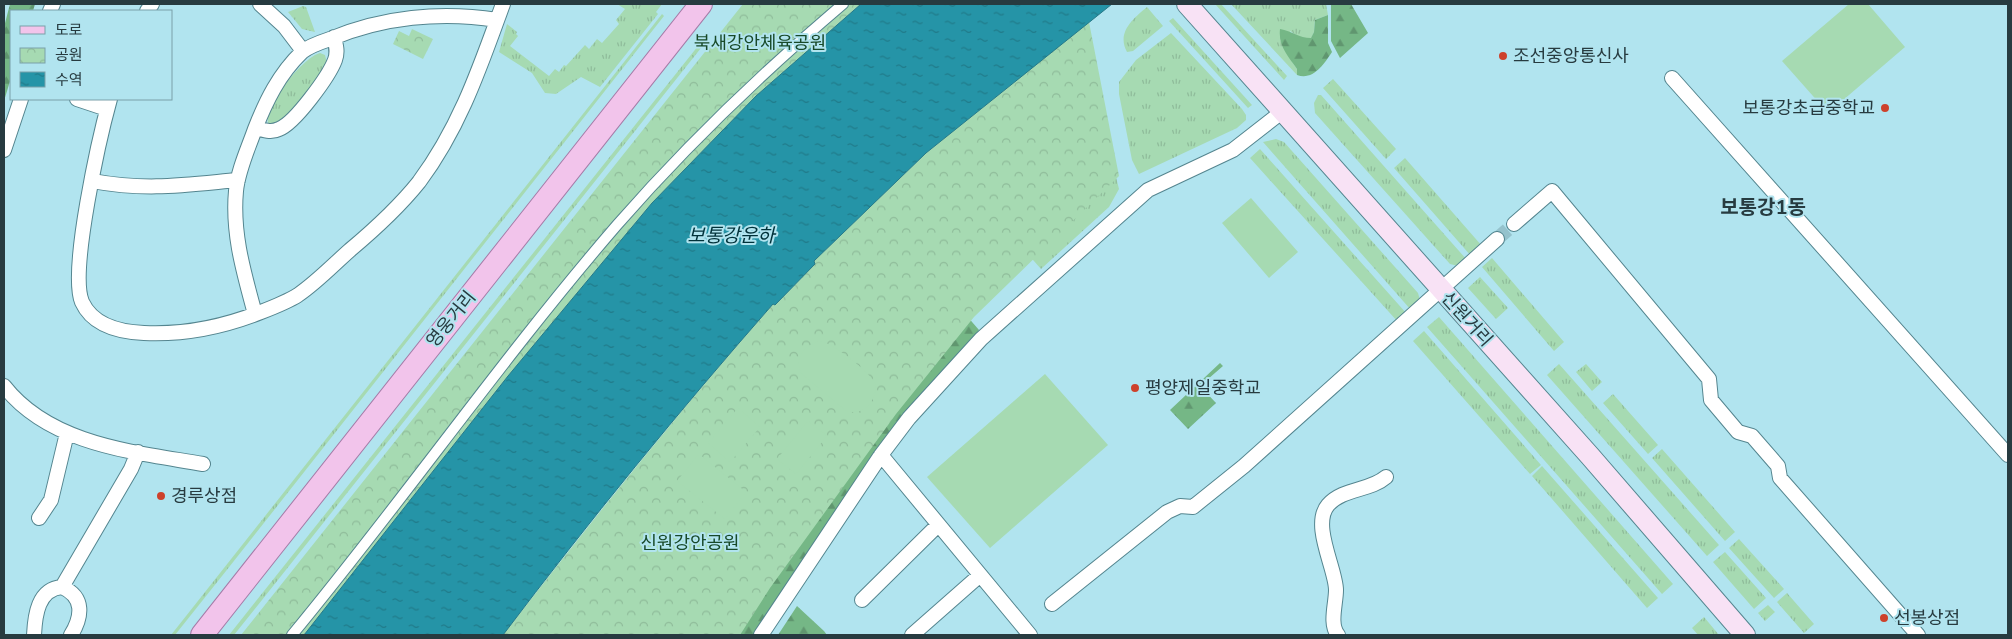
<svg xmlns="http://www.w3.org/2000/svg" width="2012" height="639" font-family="'Nunito Sans','Noto Sans KR',sans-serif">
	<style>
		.grass { fill: url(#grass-tufts) }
		.forest { fill: url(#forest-firs) }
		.park { fill: url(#park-crowns) }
		.pitch { fill: #a6dab2 }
		.water { fill: url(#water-ripples); stroke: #267988 }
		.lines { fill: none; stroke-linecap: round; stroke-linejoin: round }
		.minor-tunnel { stroke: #95c2cc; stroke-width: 14; stroke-dasharray: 14 7; stroke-linecap: butt }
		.pedestrian-casing { stroke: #54858f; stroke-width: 12 }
		.minor-casing { stroke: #54858f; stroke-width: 16 }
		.secondary-casing { stroke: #54858f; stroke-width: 22 }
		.primary-casing { stroke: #a57ba7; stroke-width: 24 }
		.pedestrian { stroke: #fff; stroke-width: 10 }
		.minor { stroke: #fff; stroke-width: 14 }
		.secondary { stroke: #f8e2f5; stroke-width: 20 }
		.primary { stroke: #f2c4eb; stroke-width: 22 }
		.poi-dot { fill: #cd412b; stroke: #b1e4ef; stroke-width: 2 }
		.labels { text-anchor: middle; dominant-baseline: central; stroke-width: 4; stroke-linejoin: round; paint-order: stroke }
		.park-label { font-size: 18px; fill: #184928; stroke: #b1e4ef }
		.poi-label { font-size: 18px; fill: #273b40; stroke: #b1e4ef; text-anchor: start }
		.street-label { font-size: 18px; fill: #273b40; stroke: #b1e4ef }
		.water-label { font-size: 19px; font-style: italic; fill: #003139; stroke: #b1e4ef }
		.quarter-label { font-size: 20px; font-weight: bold; fill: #273b40; stroke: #b1e4ef }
	</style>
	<defs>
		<pattern id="grass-tufts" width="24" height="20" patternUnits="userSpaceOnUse" patternTransform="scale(1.25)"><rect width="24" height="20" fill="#a6dab2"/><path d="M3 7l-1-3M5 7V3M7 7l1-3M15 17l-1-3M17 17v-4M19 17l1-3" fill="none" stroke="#8fbc9a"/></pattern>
		<pattern id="forest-firs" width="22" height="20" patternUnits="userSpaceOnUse" patternTransform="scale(1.25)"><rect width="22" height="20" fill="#75b786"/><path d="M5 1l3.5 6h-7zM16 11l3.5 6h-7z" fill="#60966f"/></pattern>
		<pattern id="park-crowns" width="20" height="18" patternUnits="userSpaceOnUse" patternTransform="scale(1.25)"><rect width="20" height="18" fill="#a6dab2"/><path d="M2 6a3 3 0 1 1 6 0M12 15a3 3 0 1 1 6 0" fill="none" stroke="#8fbc9a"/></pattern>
		<pattern id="water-ripples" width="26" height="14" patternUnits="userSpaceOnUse" patternTransform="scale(1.25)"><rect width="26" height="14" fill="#2594a7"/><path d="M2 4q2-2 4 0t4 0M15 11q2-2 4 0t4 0" fill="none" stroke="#207a89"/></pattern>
	</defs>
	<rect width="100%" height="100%" fill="#b1e4ef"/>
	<path class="grass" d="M 617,4 L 662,4 L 656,12 L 658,14 L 600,87 L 581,77 L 556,94 L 545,93 L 532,73 L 499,52 L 507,24 L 517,32 L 516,34 L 518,36 L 510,46 L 549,76 L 555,69 L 559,72 L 564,65 L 566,66 L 585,45 L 589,49 L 597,39 L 602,43 L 619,24 L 616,20 L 625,9 Z
		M 1215,4 L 1221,4 L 1287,76 L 1284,80 Z
		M 1231,4 L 1326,4 L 1328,15 L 1315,20 L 1314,32 L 1311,39 L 1300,38 L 1290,31 L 1291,60 L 1297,69 L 1297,75 Z
		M 303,6 L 306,7 L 315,32 L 302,29 L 288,12 Z
		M 1147,7 L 1163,26 L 1133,51 L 1127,52 C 1116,32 1134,18 1147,7 Z
		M 662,14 L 664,16 L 226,571 L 175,635 L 171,635 Z
		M 1173,18 L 1252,105 L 1248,108 L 1169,21 Z
		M 1171,33 L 1242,109 L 1246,115 L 1246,120 L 1237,128 L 1139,174 L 1132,160 L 1119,94 L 1119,82 L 1136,60 Z
		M 698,46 L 701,48 L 262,600 L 234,635 L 229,635 Z
		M 320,53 L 325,55 L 327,63 C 312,86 296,109 274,126 L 268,123 C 264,106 303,57 320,53 Z
		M 1333,79 L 1396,149 L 1386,159 L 1323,88 Z
		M 1318,95 L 1321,95 L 1467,260 L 1458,266 L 1450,264 L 1315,113 L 1314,103 Z
		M 1276,139 L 1284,142 L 1418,293 L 1420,300 L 1411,310 L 1263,142 Z
		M 1260,149 L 1407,314 L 1398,322 L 1250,158 Z
		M 1405,158 L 1482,246 L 1471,256 L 1394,168 Z
		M 1115,173 L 1119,189 L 1109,207 L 1041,269 L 1026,252 Z
		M 1492,258 L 1564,342 L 1554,351 L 1482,267 Z
		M 1480,277 L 1508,308 L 1496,319 L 1468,288 Z
		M 1439,317 L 1673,584 L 1662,594 L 1427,327 Z
		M 1424,331 L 1541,465 L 1530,474 L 1413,341 Z
		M 1559,364 L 1719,545 L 1707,556 L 1547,375 Z
		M 1586,364 L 1602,382 L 1592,391 L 1576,372 Z
		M 1613,394 L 1658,445 L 1648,454 L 1603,403 Z
		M 1662,449 L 1735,532 L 1725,541 L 1652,458 Z
		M 1542,466 L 1658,598 L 1647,608 L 1532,476 Z
		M 1739,539 L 1784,589 L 1774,598 L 1729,548 Z
		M 1725,552 L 1766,598 L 1754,609 L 1713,562 Z
		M 1787,593 L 1814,624 L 1804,633 L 1777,602 Z
		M 1768,605 L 1775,612 L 1765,621 L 1758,613 Z
		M 1704,617 L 1719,635 L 1698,635 L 1692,628 Z"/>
	<path class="forest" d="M 10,4 L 35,4 L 33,11 L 11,11 L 11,78 L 4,101 L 4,27 Z
		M 1331,4 L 1351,4 L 1368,33 L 1340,58 L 1331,41 Z
		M 1328,15 L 1328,43 L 1332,52 C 1324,64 1313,81 1297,75 L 1297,69 C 1288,56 1278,46 1280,29 C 1292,31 1299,38 1311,38 L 1314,32 L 1315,20 Z
		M 966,315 L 979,330 L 797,573 L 753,635 L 652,635 Z
		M 1220,363 L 1223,366 L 1200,386 L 1216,403 L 1188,429 L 1170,410 Z
		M 797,606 L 824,631 L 827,635 L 778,635 Z"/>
	<path class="park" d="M 743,4 L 861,4 L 756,96 L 652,203 L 508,376 L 304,635 L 241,635 Z
		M 1089,22 L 1119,176 L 974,317 L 896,414 L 770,588 L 740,635 L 503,635 C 591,522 679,411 773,304 L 775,305 L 815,264 L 813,262 L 926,153 Z
		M 412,29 L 433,39 L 423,59 L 393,44 L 399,31 L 409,36 Z"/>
	<path class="pitch" d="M 1849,4 L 1868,4 L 1905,47 L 1828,113 L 1782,61 Z
		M 1251,198 L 1298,252 L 1269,278 L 1222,223 Z
		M 821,341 C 833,344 871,372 875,384 C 877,392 873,400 868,406 C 862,412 854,413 846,411 L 801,373 C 794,357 805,344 821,341 Z
		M 1045,374 L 1108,445 L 990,548 L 927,477 Z
		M 738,408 L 760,427 L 730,462 L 708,443 Z
		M 808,421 L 827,436 L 796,474 L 777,459 Z
		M 699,454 L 746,492 L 725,519 L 677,481 Z"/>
	<path class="water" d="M 861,4 L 1112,4 L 926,153 L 814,261 L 815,264 L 775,305 L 773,304 C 679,411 589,521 503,635 L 304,635 L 508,376 L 652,203 L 756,96 Z"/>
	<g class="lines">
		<path class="minor-tunnel" d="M 1497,239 L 1514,224"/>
		<g class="pedestrian-casing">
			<path id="pedestrian" d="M 292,635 C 403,501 503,357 617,225 C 686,146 763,72 843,4"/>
		</g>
		<g class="minor-casing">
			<path id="minor" d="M 260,4 L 284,26 L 303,51
				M 50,11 L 53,4
				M 147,11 L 152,4
				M 1672,78 L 2008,455
				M 77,99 L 107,109
				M 110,99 C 100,135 69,271 82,302 C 93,326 120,332 144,333 C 186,335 223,327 261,312 C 274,307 287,302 298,295 C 317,282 333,265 350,250 C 375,229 399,207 419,182 C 460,127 480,67 503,4
				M 256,128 C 264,130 271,133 279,129 C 295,123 329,76 335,60 C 338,52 336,45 334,37
				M 4,150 L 21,99
				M 92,181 C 147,191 184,185 238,180
				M 1514,224 L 1552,191 L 1709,379 L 1711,400 L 1738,432 L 1752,436 L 1778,466 L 1780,478 L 1918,635
				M 255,314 C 244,273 232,234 236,191 C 238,170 248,149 255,129 C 266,101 279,74 302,52 C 309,46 321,42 330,39 C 382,17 441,11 497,20
				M 4,386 C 50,445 134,452 203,464
				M 881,455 L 1030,635
				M 39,518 L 51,500 L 67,433
				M 62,587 C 85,597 82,617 71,635
				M 862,600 L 938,525
				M 1052,604 L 1167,512 L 1180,506 L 1193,507 L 1244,466 L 1497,239
				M 34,635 C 35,615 38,589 62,587 L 131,469 L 138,452
				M 761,635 L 881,455 L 909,418 L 981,339 L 1148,190 L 1233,150 L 1283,111
				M 912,635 L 979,576
				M 1338,635 C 1329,624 1336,604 1336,590 C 1336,569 1311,525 1328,505 C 1343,488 1370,491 1386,477"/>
		</g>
		<g class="secondary-casing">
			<path id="secondary" d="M 1187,4 L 1590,456 L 1745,635"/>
		</g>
		<g class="primary-casing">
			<path id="primary" d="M 202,635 L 701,4"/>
		</g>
		<use href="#pedestrian" class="pedestrian"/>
		<use href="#minor" class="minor"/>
		<use href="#secondary" class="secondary"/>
		<use href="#primary" class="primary"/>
	</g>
	<g class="poi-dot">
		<circle cx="1503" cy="56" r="5"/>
		<circle cx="1885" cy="108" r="5"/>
		<circle cx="1135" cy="388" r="5"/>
		<circle cx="161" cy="496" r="5"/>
		<circle cx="1884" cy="618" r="5"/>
	</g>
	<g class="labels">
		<g class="park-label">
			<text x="760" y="43">북새강안체육공원</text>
			<text x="690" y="543">신원강안공원</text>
		</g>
		<g class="poi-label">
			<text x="1513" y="56">조선중앙통신사</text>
			<text x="1875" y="108" text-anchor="end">보통강초급중학교</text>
			<text x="1145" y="388">평양제일중학교</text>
			<text x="171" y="496">경루상점</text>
			<text x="1894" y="618">선봉상점</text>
		</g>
		<g class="street-label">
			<text transform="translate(451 319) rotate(-51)">영웅거리</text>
			<text transform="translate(1467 319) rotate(48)">신원거리</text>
		</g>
		<g class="water-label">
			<text x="731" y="236">보통강운하</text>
		</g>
		<g class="quarter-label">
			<text x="1763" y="207">보통강1동</text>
		</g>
	</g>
	<rect width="2012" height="639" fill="none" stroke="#273b40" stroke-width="10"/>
	<rect x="10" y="10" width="162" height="90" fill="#b1e4ef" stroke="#7aa0a9"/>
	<rect x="20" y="26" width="25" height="8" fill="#f2c4eb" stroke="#7aa0a9"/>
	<text x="55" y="35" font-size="15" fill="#273b40">도로</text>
	<rect x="20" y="48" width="25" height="15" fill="url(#park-crowns)" stroke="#7aa0a9"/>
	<text x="55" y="60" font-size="15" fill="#273b40">공원</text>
	<rect x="20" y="72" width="25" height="15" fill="url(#water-ripples)" stroke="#7aa0a9"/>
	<text x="55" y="85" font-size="15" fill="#273b40">수역</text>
</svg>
